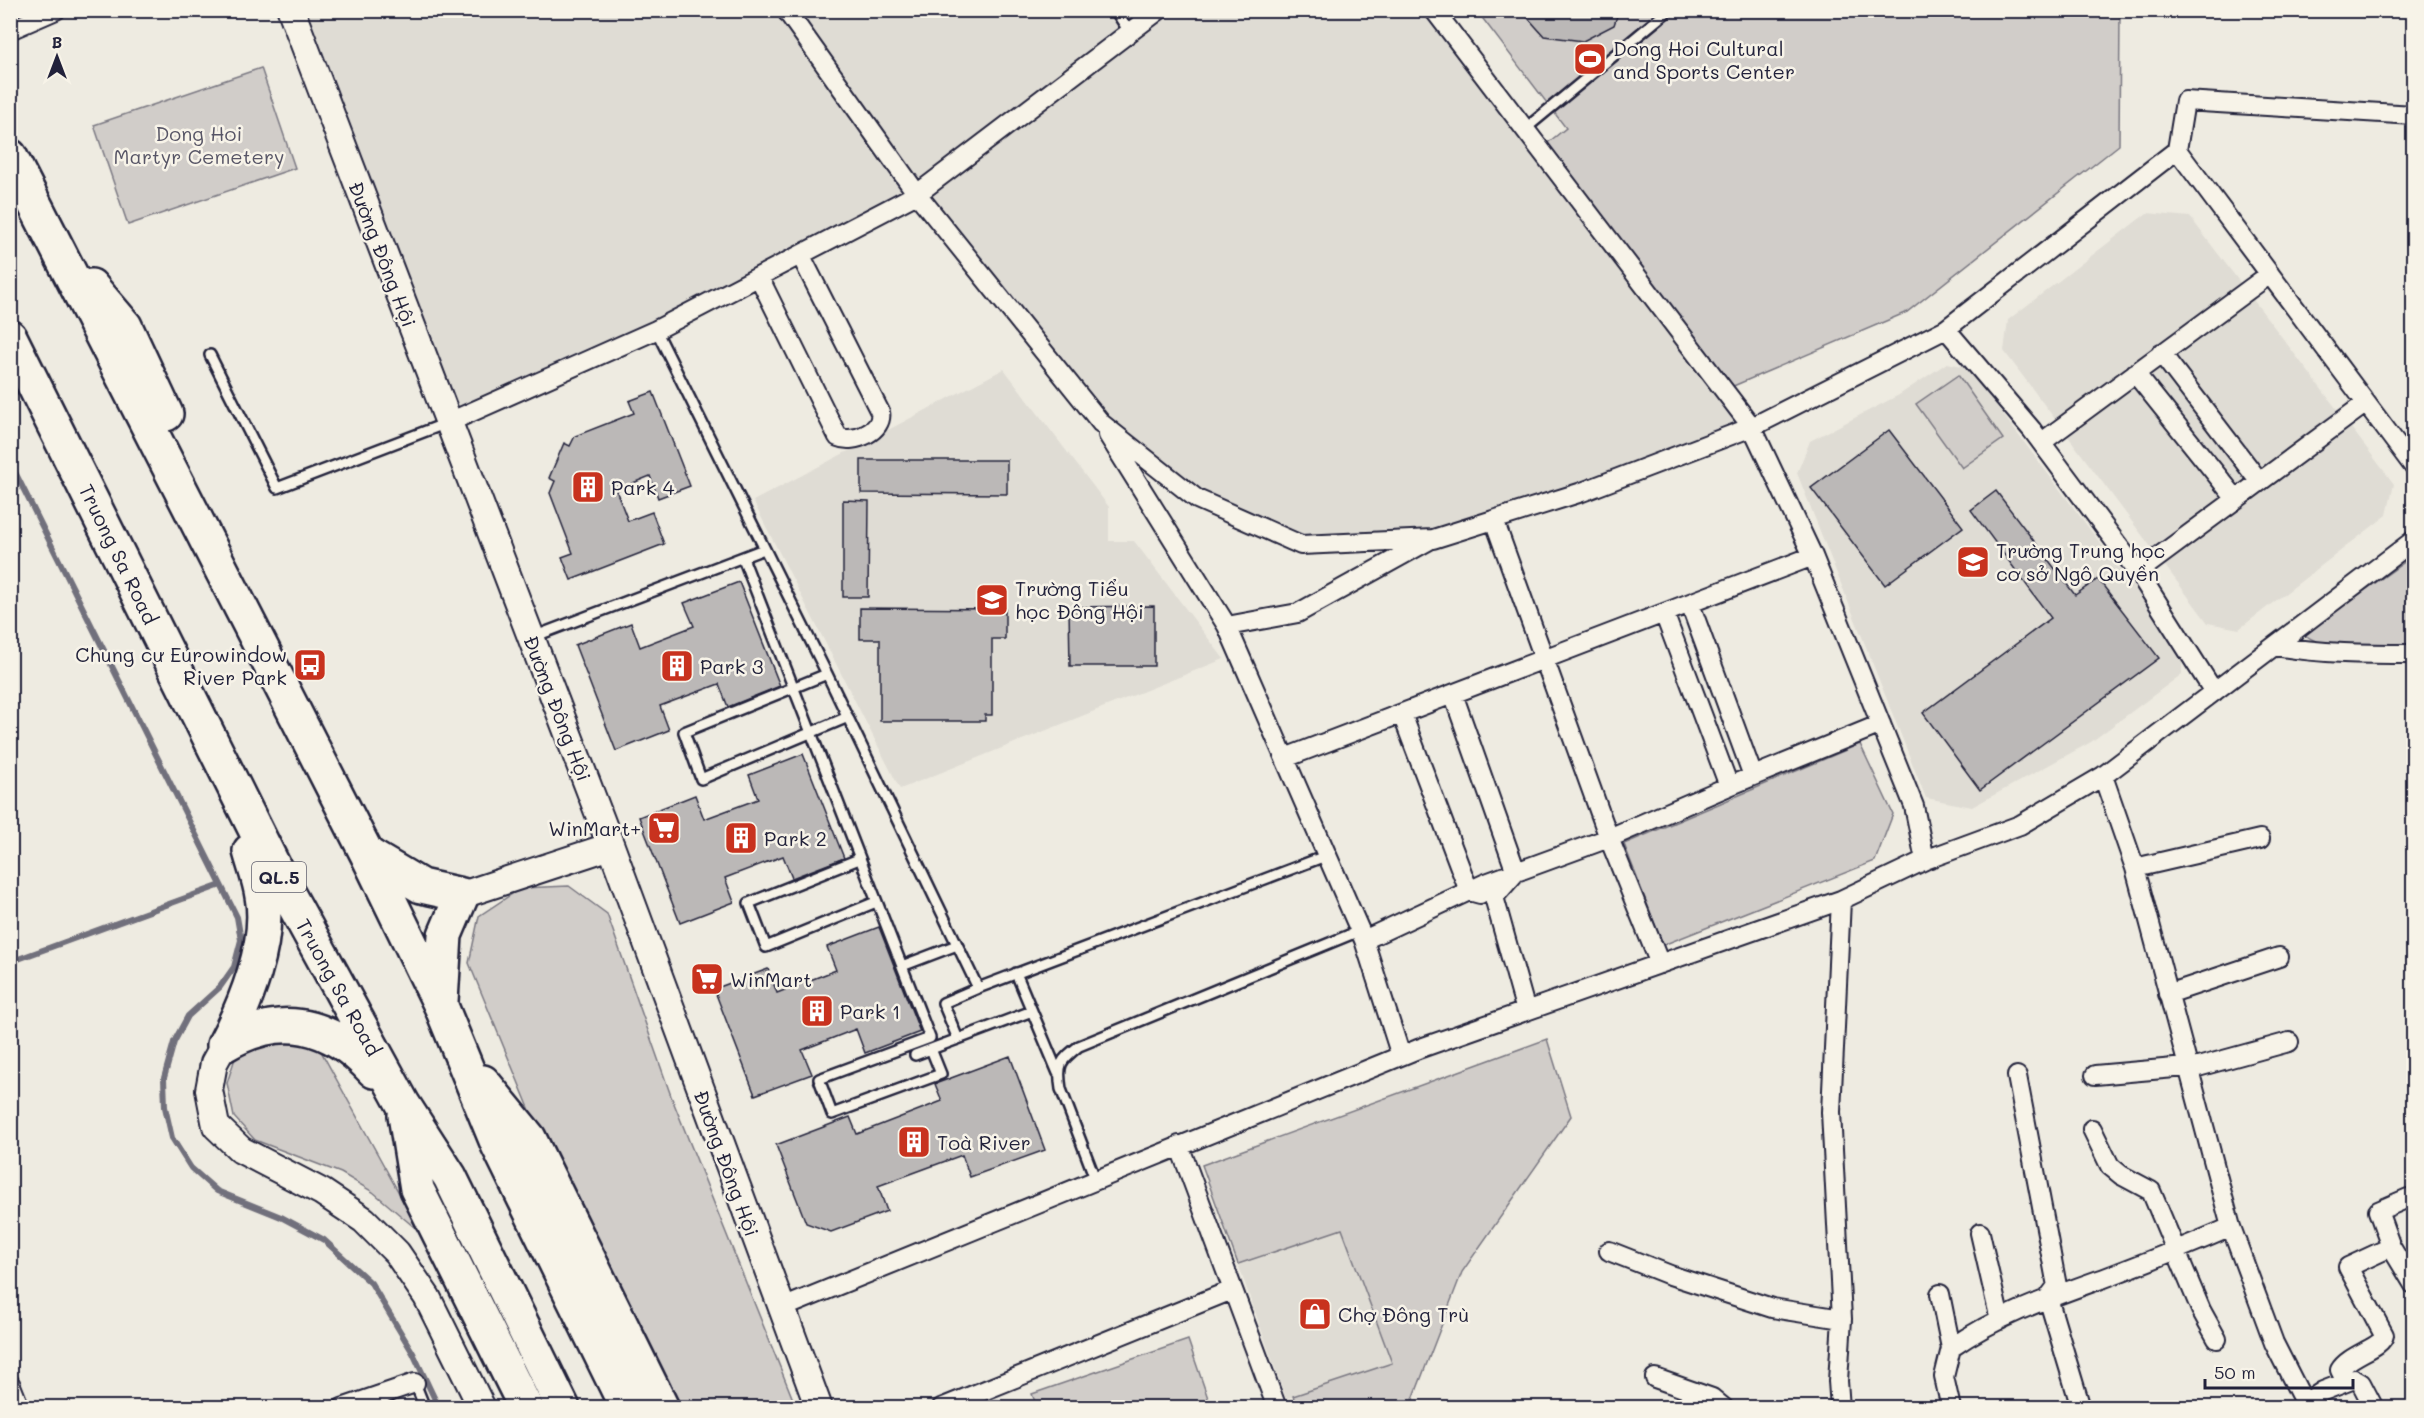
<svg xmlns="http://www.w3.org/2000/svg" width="2424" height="1418" font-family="Mali,sans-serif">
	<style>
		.built { fill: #dfdcd4 }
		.green { fill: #d1cdc9; stroke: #7a7882; stroke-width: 1.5 }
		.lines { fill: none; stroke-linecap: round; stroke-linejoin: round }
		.stream { stroke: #716f7b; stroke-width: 6 }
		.building { fill: #bbb8b7; stroke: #22223b; stroke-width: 1.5 }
		.lane-casing { stroke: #22223b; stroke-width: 14 }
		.street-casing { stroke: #22223b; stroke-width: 22 }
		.secondary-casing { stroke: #22223b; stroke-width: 30 }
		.highway-casing { stroke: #22223b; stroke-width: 38 }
		.lane { stroke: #f7f3e8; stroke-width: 9 }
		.street { stroke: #f7f3e8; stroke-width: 18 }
		.secondary { stroke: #f7f3e8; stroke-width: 26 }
		.highway { stroke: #f7f3e8; stroke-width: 33 }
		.labels { text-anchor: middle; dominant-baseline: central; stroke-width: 5; stroke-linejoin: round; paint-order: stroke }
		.shield { fill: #f7f3e8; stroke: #62616f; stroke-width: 1.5 }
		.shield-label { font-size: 18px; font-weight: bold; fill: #22223b }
		.poi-label { font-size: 20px; fill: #22223b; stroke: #f7f3e8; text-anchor: start }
		.park-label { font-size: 20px; fill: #575566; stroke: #f7f3e8 }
		.street-label { font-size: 20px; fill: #22223b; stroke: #f7f3e8 }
	</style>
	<rect width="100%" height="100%" fill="#eeebe1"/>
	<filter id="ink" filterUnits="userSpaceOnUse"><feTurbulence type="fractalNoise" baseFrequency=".0167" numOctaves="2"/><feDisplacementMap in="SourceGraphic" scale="12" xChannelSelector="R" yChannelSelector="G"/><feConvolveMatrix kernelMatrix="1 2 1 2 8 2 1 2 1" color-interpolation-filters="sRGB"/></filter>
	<g filter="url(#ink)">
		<path class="built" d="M 291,11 L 1434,11 L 1752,427 L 1433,539 L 1301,545 L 1197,499 L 1101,423 L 917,194 L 447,423 Z
			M 2147,213 L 2190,217 L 2394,484 L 2387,515 L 2239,629 L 2208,623 L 2004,351 L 2008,320 Z
			M 1947,363 L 1967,367 L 2182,651 L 2182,674 L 2091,742 L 1972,807 L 1926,798 L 1797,473 L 1810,441 L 1899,395 Z
			M 1004,369 L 1109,507 L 1109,541 L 1134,541 L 1224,659 L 900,789 L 753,501 Z
			M 1342,1229 L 1392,1363 L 1286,1399 L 1238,1264 Z"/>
		<path class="green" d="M 1477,11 L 2120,11 L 2119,145 L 1907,312 L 1724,390 L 1540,149 L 1566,128 Z
			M 261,68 L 295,168 L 128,225 L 94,125 Z
			M 1958,375 L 2003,439 L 1962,468 L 1916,404 Z
			M 2413,556 L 2413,645 C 2383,646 2327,654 2304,634 Z
			M 1860,744 L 1893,814 L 1875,861 L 1663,945 L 1624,844 Z
			M 569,886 L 607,914 L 671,1096 L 796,1407 L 679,1407 L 534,1120 L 469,963 L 479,916 L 521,888 Z
			M 276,1038 L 318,1046 L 421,1233 L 373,1192 L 341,1173 L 255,1140 L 234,1117 L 227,1083 L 236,1055 Z
			M 1547,1039 L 1571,1116 L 1462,1272 L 1410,1407 L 1297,1407 L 1293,1396 L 1392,1363 L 1342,1229 L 1238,1264 L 1202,1165 Z
			M 1188,1340 L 1211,1407 L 1037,1407 L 1032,1394 Z"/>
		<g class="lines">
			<path class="stream" d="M 10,462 L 237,917 L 241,940 L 234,967 L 220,987 L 188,1016 L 174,1042 L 164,1078 L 165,1107 L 172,1138 L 191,1168 L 217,1191 L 281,1217 L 324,1240 L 371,1283 L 413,1353 L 439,1408
				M 10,962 L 221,885"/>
		</g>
		<path class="building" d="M 1521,10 L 1619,10 L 1614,25 L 1583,41 L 1544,36 Z
			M 653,392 L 690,486 L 658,498 L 650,476 L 616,490 L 628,521 L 652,512 L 664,544 L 571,580 L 562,557 L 573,553 L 550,493 L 555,481 L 549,478 L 564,443 L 570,446 L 575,436 L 634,413 L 629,401 Z
			M 1889,430 L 1963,527 L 1885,585 L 1811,488 Z
			M 861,460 L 1007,460 L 1007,494 L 861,493 Z
			M 1996,491 L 2075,595 L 2098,579 L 2159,658 L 1980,790 L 1923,713 L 2051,618 L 1971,510 Z
			M 843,500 L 869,501 L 868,597 L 843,597 Z
			M 739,582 L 780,686 L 728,707 L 719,684 L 660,706 L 669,730 L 616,751 L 575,645 L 631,623 L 640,647 L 694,626 L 684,603 Z
			M 1154,606 L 1154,666 L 1070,666 L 1069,607 Z
			M 860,608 L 1005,609 L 1005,639 L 992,639 L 992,715 L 985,715 L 985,721 L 880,721 L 880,639 L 860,639 Z
			M 803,754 L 844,858 L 792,878 L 783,856 L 725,878 L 734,902 L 680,923 L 639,817 L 695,795 L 704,819 L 758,799 L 749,775 Z
			M 879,927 L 920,1032 L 865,1053 L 856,1029 L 802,1050 L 812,1074 L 755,1095 L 714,989 L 768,969 L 777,993 L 836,970 L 827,947 Z
			M 1010,1056 L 1045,1150 L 970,1177 L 962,1155 L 878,1186 L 887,1211 L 831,1232 L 806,1223 L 776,1145 L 850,1117 L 857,1134 L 942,1101 L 935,1084 Z"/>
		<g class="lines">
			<g class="lane-casing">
				<path id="lane" d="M 1115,10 L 1130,33
					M 1525,129 L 1669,10
					M 656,330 L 827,674 L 978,988 L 1328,855
					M 210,355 L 277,488 L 447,423
					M 743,558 L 930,1038 L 819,1079 L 832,1114 L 941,1074 L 931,1049
					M 533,637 L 764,549
					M 827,674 L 684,732 L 701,779 L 848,717
					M 859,859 L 749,903 L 766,947 L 876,902
					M 902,966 L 957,945
					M 1016,973 L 1058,1073
					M 958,1039 L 1032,1011
					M 915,1055 L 958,1039 L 943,1003 L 978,988
					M 1096,1181 L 1061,1089 C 1057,1064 1060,1061 1079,1046 L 1359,931
					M 415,1383 L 425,1408"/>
			</g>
			<g class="street-casing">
				<path id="street" d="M 786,10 L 917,194 L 1101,423 L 1197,499 L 1301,545 L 1433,539 L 1582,492 L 1752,427 L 1946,329 L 2177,150 L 2414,467
					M 1434,10 L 1752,427 L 1813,556 L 1914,806 L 1925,860
					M 10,30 L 56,10
					M 2177,150 L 2185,101 L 2414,115
					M 759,277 L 838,437 C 854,444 884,431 880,412 L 801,256
					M 1946,329 L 2032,430 L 2138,572 L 2214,692
					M 2161,353 L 2259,481
					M 2135,373 L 2236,499
					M 447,423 L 656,330 L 917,194 L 1159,10
					M 1108,435 L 1227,626 L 1298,613 L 1428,541
					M 2042,442 L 2270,274
					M 1494,520 L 1609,838 L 1660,964
					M 2138,572 L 2366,403
					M 1690,604 L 1753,776
					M 1664,613 L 1729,786
					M 1227,626 L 1364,940 L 1401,1056
					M 2275,646 C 2321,654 2366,654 2414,654
					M 1453,694 L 1516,872 L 1494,897
					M 1402,714 L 1469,891 L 1480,894
					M 1285,758 L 1813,556
					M 2103,776 L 2135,868 L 2231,1227 L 2274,1343 L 2307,1408
					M 2135,868 L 2260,839
					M 1494,897 L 1526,1011
					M 1364,940 L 1486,883 L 1609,838 L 1729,786 L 1881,724
					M 2168,994 L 2279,957
					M 2187,1070 L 2289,1042
					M 2095,1075 L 2186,1067
					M 2017,1076 L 2057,1286 L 2048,1298 L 2081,1408
					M 2092,1129 L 2110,1166 L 2121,1175 L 2151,1191 L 2201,1310 L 2217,1339
					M 1179,1145 L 1277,1408
					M 1980,1233 L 2000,1320
					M 2391,1247 L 2378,1211 L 2408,1198
					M 1609,1251 L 1670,1275 L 1772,1308 L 1842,1319
					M 1940,1294 L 1951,1348
					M 780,1309 L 1418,1049 L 1841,900 L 1925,860 L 2020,825 L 2103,776 L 2414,540
					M 1655,1378 L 1712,1398 L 1724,1408
					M 2346,1382 L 2340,1370 C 2348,1355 2382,1348 2384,1335 L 2348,1267 L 2391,1247 L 2414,1285
					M 10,1383 L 20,1408
					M 2305,1403 L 2323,1391 L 2354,1379 L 2361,1383 L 2374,1408
					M 342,1408 L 415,1383
					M 941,1408 L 1232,1290
					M 1840,1408 L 1838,1381 L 1842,1319 L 1831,1112 L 1841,900
					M 1951,1408 L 1944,1377 L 1951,1348 C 1998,1315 2054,1296 2107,1277 C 2149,1261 2190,1245 2231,1227"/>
			</g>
			<g class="secondary-casing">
				<path id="secondary" d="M 291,10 L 611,846 L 819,1408
					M 462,895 L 611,846
					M 224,1045 L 214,1063 L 209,1090 L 216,1126 L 241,1150 L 322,1192 L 364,1220 L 397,1253 L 427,1297 L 482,1408"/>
			</g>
			<g class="highway-casing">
				<path id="highway" d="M 10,156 L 367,854 L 441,1006 L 498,1145 L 627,1408
					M 91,286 L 125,326 L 166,414
					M 10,337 L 281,881 L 403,1104 L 450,1177 L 563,1408
					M 367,854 L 421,886 L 462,895 L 445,935 L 441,1001
					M 224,1045 C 282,1011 330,1023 374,1071
					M 224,1045 C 245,1005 271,942 262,896 C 260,881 254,866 250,851
					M 483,1082 L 529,1138 L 662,1408
					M 405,1115 L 417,1189 L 526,1408"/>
			</g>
			<use href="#lane" class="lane"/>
			<use href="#street" class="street"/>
			<use href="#secondary" class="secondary"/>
			<use href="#highway" class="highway"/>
		</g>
	</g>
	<defs>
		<g id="stadium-square" transform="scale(1.725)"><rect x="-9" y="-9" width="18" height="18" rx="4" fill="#c8321e" stroke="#f7f3e8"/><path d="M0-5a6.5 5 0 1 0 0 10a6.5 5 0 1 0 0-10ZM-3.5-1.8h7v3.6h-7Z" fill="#fff"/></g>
		<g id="building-square" transform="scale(1.725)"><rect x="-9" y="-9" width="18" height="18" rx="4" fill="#c8321e" stroke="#f7f3e8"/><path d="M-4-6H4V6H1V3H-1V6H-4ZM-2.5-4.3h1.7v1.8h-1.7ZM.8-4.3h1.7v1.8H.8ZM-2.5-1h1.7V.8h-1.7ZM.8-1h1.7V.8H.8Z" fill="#fff"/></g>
		<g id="school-square" transform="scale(1.725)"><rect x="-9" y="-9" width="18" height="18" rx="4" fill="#c8321e" stroke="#f7f3e8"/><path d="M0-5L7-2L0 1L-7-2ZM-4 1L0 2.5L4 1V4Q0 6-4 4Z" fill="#fff"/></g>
		<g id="bus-square" transform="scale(1.725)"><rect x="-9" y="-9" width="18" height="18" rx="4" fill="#c8321e" stroke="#f7f3e8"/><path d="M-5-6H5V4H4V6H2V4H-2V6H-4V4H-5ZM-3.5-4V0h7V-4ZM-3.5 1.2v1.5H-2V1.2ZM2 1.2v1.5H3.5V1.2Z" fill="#fff"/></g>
		<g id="supermarket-square" transform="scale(1.725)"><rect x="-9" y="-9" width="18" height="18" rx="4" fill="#c8321e" stroke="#f7f3e8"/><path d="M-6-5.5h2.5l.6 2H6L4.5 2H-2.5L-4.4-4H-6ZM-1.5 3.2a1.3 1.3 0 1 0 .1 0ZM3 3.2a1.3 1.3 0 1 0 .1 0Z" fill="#fff"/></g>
		<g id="shop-square" transform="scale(1.725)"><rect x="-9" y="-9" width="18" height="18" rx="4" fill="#c8321e" stroke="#f7f3e8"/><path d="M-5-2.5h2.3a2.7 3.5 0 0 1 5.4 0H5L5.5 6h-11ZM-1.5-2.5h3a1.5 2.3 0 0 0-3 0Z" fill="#fff"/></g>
	</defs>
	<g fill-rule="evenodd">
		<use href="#stadium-square" x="1590" y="59"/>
		<use href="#building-square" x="588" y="487"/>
		<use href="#school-square" x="1973" y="562"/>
		<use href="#school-square" x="992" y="600"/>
		<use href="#bus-square" x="310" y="665"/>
		<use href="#building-square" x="677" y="666"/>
		<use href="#supermarket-square" x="664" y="828"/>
		<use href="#building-square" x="741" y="838"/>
		<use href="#supermarket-square" x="707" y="979"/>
		<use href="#building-square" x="817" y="1011"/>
		<use href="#building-square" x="914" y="1142"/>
		<use href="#shop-square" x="1315" y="1314"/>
	</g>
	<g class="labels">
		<rect class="shield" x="252" y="862" width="54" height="30" rx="4.5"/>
		<g class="shield-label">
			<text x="279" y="877">QL.5</text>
		</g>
		<g class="poi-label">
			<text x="1613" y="48">Dong Hoi Cultural<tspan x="1613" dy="23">and Sports Center</tspan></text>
			<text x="611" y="487">Park 4</text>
			<text x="1996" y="550">Trường Trung học<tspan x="1996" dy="23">cơ sở Ngô Quyền</tspan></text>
			<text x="1015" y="588">Trường Tiểu<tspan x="1015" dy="23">học Đông Hội</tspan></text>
			<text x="287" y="654" text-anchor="end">Chung cư Eurowindow<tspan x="287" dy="23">River Park</tspan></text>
			<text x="700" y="666">Park 3</text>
			<text x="641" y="828" text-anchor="end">WinMart+</text>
			<text x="764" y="838">Park 2</text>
			<text x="730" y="979">WinMart</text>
			<text x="840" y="1011">Park 1</text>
			<text x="937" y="1142">Toà River</text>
			<text x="1338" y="1314">Chợ Đông Trù</text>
		</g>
		<g class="park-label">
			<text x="199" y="133">Dong Hoi<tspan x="199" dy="23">Martyr Cemetery</tspan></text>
		</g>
		<g class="street-label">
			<text transform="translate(383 254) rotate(69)">Đường Đông Hội</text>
			<text transform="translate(119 554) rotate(64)">Truong Sa Road</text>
			<text transform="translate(558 708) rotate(69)">Đường Đông Hội</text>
			<text transform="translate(339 987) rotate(61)">Truong Sa Road</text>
			<text transform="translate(727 1163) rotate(70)">Đường Đông Hội</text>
		</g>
	</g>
	<rect width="2424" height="1418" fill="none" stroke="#f7f3e8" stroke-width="36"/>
	<rect x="18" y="18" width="2388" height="1382" fill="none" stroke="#22223b" stroke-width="2" filter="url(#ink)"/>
	<g transform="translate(57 57)" stroke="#f7f3e8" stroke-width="4.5" paint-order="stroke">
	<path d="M0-4.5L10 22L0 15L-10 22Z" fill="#22223b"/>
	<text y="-9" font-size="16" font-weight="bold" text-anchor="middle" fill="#22223b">B</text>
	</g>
	<path d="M2205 1379v9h148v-9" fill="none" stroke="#22223b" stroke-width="3"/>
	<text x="2214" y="1379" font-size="18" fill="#22223b" stroke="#f7f3e8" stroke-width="4.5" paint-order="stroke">50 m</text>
</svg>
